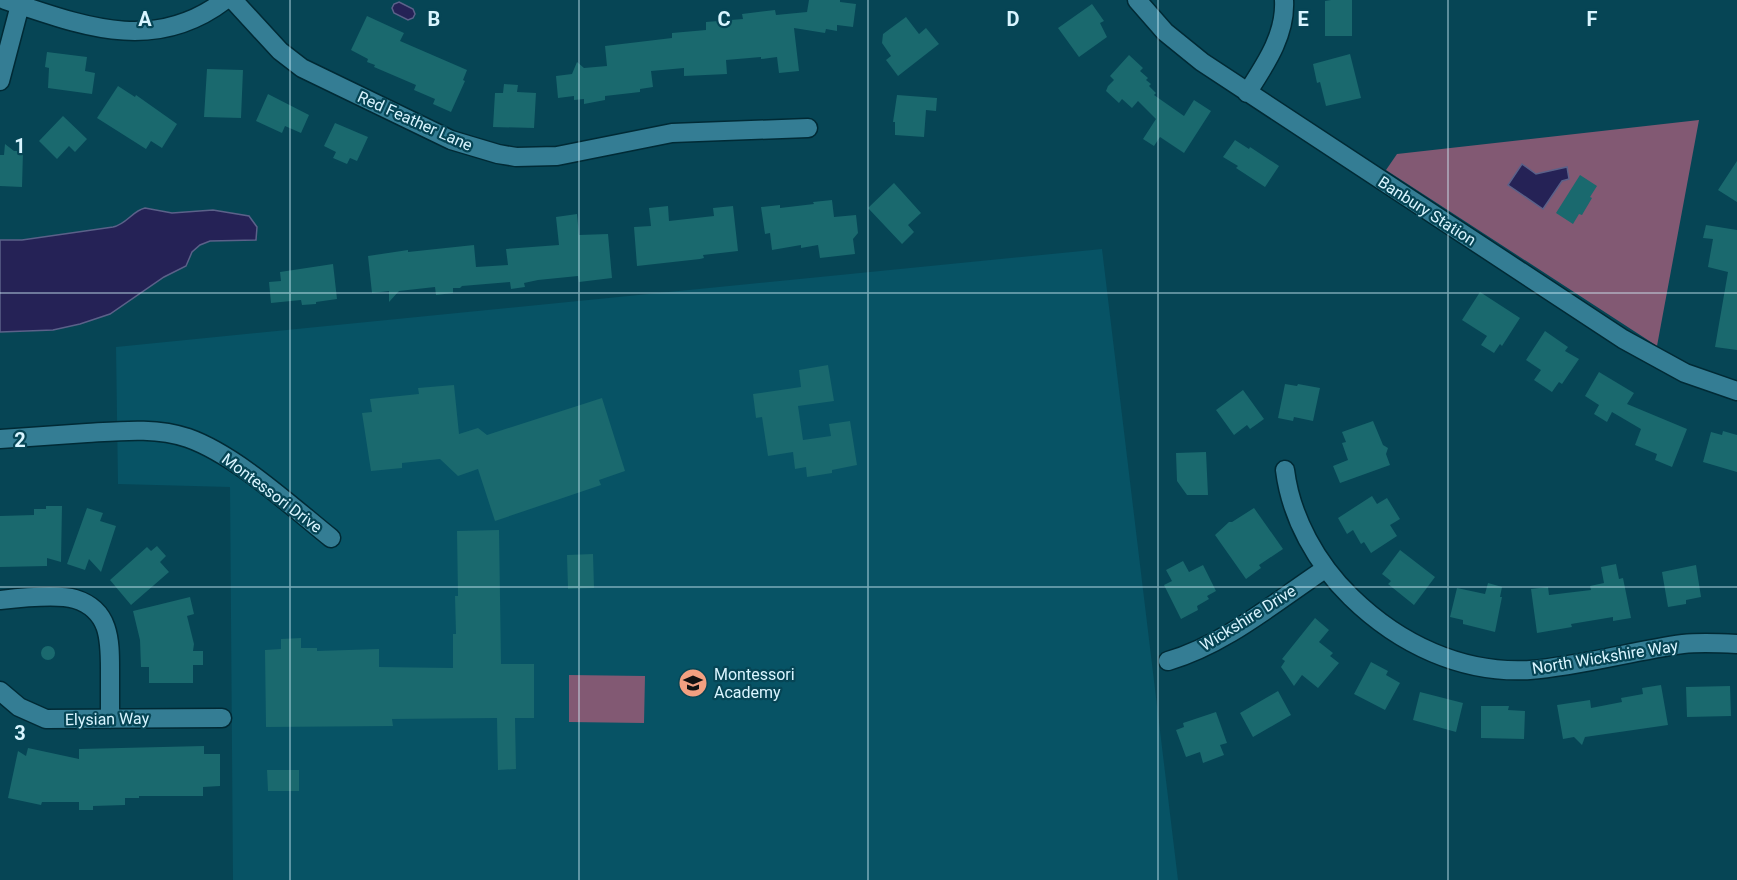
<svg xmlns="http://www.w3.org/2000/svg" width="1737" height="880" font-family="Roboto,sans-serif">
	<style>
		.built { fill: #075365 }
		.green { fill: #825973 }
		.water { fill: #252256; stroke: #5b6189; stroke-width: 1.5 }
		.building { fill: #1a696e }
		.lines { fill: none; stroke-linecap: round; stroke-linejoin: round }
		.street-casing { stroke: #002a35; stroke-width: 21 }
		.street { stroke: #347d94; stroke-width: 18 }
		.grid { fill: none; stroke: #d9f5ff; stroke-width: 1.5; stroke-opacity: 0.55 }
		.labels { text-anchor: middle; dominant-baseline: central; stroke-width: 4.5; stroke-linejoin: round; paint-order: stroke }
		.street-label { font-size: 16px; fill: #d9f5ff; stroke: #064555 }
		.poi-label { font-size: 16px; fill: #d9f5ff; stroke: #064555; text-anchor: start }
		.grid-label { font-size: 20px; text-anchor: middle; font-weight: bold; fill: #d9f5ff; stroke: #064555; stroke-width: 4.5; stroke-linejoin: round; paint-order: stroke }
	</style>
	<rect width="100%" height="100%" fill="#064555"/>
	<path class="built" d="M 1102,249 L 1178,880 L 233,880 L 230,487 L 118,484 L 116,347 Z"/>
	<path class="green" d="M 1699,120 L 1657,346 L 1386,170 L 1397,154 Z
		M 569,675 L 645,676 L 644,723 L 569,722 Z"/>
	<path class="water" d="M 399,2 L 413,9 L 415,14 L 413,18 L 408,20 L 394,13 L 392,8 L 394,4 Z
		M 1522,164 L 1536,174 L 1567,167 L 1569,179 L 1562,181 L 1543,209 L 1508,185 Z
		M 145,208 L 172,213 L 213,210 L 249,216 L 257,227 L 256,240 L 210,241 L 200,245 L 192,252 L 186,266 L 164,277 L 110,314 L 80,324 L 53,330 L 0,332 L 0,240 L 22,240 L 113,227 C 127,224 132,211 145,208 Z"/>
	<path class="building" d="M 809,0 L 840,0 L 840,2 L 856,4 L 853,27 L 837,25 L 837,31 L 826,29 L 825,33 L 794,28 L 799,71 L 779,73 L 777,57 L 761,59 L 761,57 L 726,60 L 727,74 L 684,76 L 684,68 L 651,71 L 653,87 L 640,89 L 640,92 L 605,96 L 605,100 L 584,104 L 584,99 L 574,100 L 574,96 L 558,98 L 556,76 L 572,74 L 577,62 L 584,68 L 607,66 L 605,46 L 672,38 L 672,33 L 706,30 L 706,22 L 743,19 L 742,14 L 775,10 L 776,15 L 807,12 Z
		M 1331,0 L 1352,0 L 1352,36 L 1325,36 L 1325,1 Z
		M 1092,4 L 1104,21 L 1100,23 L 1107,37 L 1079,57 L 1058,28 Z
		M 367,16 L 404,33 L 400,41 L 467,70 L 463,80 L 465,81 L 451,112 L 433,104 L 435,99 L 414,90 L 416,85 L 374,67 L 375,65 L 367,62 L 368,59 L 351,50 Z
		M 906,17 L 919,34 L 926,28 L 939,44 L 898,76 L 886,60 L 891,56 L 882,43 L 883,34 Z
		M 47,52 L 87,57 L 85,71 L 95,73 L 92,94 L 48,88 L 49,68 L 45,67 Z
		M 1350,54 L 1361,98 L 1326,106 L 1320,82 L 1317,83 L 1313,64 Z
		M 1129,55 L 1143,68 L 1140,71 L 1148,78 L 1146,80 L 1151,84 L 1149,86 L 1156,93 L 1154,95 L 1184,116 L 1194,100 L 1211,111 L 1184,153 L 1160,137 L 1154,146 L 1143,139 L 1156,119 L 1138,101 L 1132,108 L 1122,99 L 1119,103 L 1106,91 L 1108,86 L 1114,80 L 1110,76 Z
		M 207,69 L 243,70 L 241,118 L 204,117 Z
		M 504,84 L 518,85 L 517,92 L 536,93 L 534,128 L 493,127 L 495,93 L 503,93 Z
		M 118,86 L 135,97 L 136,95 L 177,124 L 162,148 L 151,141 L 146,149 L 97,118 Z
		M 268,94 L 309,115 L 301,133 L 285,126 L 282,133 L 256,121 Z
		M 897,95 L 937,98 L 936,111 L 926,110 L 924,137 L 895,135 L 895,122 L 893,122 Z
		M 63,116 L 87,139 L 75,152 L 69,146 L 57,159 L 39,141 Z
		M 335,123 L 368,137 L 357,161 L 350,158 L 347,164 L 333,158 L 336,152 L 324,146 Z
		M 1235,140 L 1249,149 L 1250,147 L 1279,166 L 1265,187 L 1236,168 L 1238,166 L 1223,157 Z
		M 5,144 L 14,151 L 23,151 L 22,187 L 0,186 L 0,155 L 4,155 Z
		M 1737,161 L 1737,202 L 1718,190 Z
		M 1580,175 L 1597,186 L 1590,197 L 1592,198 L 1582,215 L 1579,214 L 1573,224 L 1556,213 Z
		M 894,183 L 921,213 L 908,225 L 914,232 L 902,244 L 868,208 Z
		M 832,200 L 834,217 L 856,215 L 858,233 L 853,239 L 855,254 L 820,258 L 818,245 L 801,248 L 801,245 L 772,250 L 770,233 L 765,234 L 761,207 L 780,205 L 780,208 L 814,204 L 813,202 Z
		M 668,206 L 669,221 L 714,216 L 713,208 L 733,206 L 738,251 L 703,255 L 704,258 L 700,259 L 637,266 L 634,227 L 651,226 L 649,208 Z
		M 577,214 L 579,235 L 608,234 L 612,278 L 579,282 L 578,276 L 538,280 L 524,283 L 525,287 L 511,289 L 510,282 L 462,286 L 460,288 L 453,288 L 453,293 L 436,295 L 435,287 L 399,291 L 389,302 L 389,291 L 372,293 L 368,256 L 408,250 L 408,252 L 474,245 L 476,267 L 508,265 L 506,249 L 559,245 L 556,217 Z
		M 1706,225 L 1737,230 L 1737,350 L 1715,347 L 1728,272 L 1708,267 L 1713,239 L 1703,238 Z
		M 333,264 L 337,299 L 316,302 L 316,304 L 302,305 L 301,300 L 271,303 L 269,282 L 281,281 L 280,272 Z
		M 1480,292 L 1520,318 L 1502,346 L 1500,344 L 1494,353 L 1481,345 L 1487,336 L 1462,320 Z
		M 1545,331 L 1568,347 L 1565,351 L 1579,359 L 1562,384 L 1559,382 L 1552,392 L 1534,380 L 1541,370 L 1526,360 Z
		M 828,365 L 834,401 L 798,406 L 803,440 L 831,436 L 829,424 L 850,421 L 857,465 L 832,470 L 832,473 L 807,477 L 806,467 L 795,469 L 793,452 L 768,456 L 762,417 L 756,418 L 753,394 L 801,387 L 799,370 Z
		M 1599,372 L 1634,393 L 1627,404 L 1687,429 L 1672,467 L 1655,460 L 1657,454 L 1635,445 L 1641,429 L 1612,412 L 1607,422 L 1594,414 L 1599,405 L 1585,396 Z
		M 1285,384 L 1297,386 L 1298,384 L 1320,388 L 1313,421 L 1294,417 L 1293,421 L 1278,418 Z
		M 454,385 L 459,434 L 478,428 L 487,435 L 602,398 L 625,471 L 599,480 L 601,485 L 495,521 L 478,469 L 458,476 L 440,459 L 402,463 L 402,468 L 371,471 L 362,413 L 372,412 L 370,399 L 419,394 L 418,388 Z
		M 1243,390 L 1264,419 L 1250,429 L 1247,425 L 1234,435 L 1216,410 Z
		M 1373,421 L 1383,445 L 1388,448 L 1386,454 L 1390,465 L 1340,483 L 1333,466 L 1348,460 L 1342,443 L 1346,442 L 1342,432 Z
		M 1723,431 L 1737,435 L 1737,472 L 1703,462 L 1711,432 L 1722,435 Z
		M 1206,452 L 1208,495 L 1187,495 L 1177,481 L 1176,453 Z
		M 1372,496 L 1377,504 L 1387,498 L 1400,519 L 1390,525 L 1397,536 L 1371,553 L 1364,542 L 1361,544 L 1353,530 L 1347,534 L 1338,518 Z
		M 46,506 L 62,506 L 61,562 L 47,558 L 47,566 L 0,567 L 0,516 L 34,515 L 34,509 L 46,509 Z
		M 87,508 L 103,513 L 100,521 L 116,526 L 101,572 L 89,559 L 85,570 L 67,564 Z
		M 1254,508 L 1283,549 L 1259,565 L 1261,568 L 1246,579 L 1215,535 L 1229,522 L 1232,522 Z
		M 499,530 L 501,664 L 534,664 L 534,718 L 515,718 L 516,769 L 498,770 L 497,718 L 392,719 L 393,726 L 266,727 L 265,650 L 281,649 L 281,639 L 301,638 L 301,648 L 317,648 L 317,651 L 379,649 L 379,667 L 453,668 L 453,634 L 456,634 L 455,596 L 458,596 L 457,531 Z
		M 157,546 L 166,556 L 160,562 L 169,572 L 131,605 L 110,580 L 147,547 L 151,551 Z
		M 1400,550 L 1435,577 L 1414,605 L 1388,584 L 1391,581 L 1382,574 Z
		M 593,554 L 594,588 L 568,589 L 567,555 Z
		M 1183,561 L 1189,572 L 1203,565 L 1216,591 L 1207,596 L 1209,599 L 1197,606 L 1198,610 L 1181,619 L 1164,585 L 1172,581 L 1166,570 Z
		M 1616,564 L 1619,579 L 1623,578 L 1631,618 L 1613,621 L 1613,617 L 1571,624 L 1572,627 L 1537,633 L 1531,589 L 1548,587 L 1549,595 L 1591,590 L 1590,586 L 1604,583 L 1601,567 Z
		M 1696,565 L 1701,597 L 1686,600 L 1686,604 L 1668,607 L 1662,572 Z
		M 1488,583 L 1502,587 L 1500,597 L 1502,597 L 1495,632 L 1463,624 L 1463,620 L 1450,617 L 1457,588 L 1485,594 Z
		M 190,597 L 194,614 L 187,616 L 194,644 L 193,651 L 203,651 L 203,665 L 193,665 L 193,683 L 149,683 L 149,667 L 141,667 L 140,640 L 133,611 Z
		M 1315,618 L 1329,630 L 1319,642 L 1333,653 L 1330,656 L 1339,663 L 1318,688 L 1302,675 L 1294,686 L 1281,667 L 1285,661 L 1282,659 Z
		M41 653a7 7 0 1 1 14 0a7 7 0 1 1-14 0Z
		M 1371,662 L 1388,671 L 1386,675 L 1400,683 L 1385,710 L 1354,694 Z
		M 1661,685 L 1668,725 L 1585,737 L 1582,745 L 1574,737 L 1563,739 L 1557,705 L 1590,700 L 1591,708 L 1622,702 L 1621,698 L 1643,694 L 1642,688 Z
		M 1730,686 L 1731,716 L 1687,717 L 1686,687 Z
		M 1278,691 L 1291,715 L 1253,737 L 1240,713 Z
		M 1420,692 L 1463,703 L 1456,732 L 1413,720 Z
		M 1481,706 L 1509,706 L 1508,710 L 1525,711 L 1524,739 L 1481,738 Z
		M 1216,712 L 1227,743 L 1220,745 L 1224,755 L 1203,763 L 1200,752 L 1186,757 L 1176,730 L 1184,727 L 1183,723 Z
		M 204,746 L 204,754 L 220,754 L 220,786 L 203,787 L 203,796 L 139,796 L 139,798 L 125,798 L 125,805 L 93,806 L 93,810 L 79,810 L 79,802 L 42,802 L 41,805 L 8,798 L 18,751 L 26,756 L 28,748 L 79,759 L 79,749 Z
		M 267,770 L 299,770 L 299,791 L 268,791 Z"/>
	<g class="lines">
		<g class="street-casing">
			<path id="street" d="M 5,0 C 81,25 153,55 225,0
				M 233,0 L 280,51 L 302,68 L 451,140 L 498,154 L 516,157 L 557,156 L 672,133 L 808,128
				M 1137,0 L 1165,32 L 1202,62 L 1623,339 L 1685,373 L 1737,391
				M 0,81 L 20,5
				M 1247,93 C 1265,65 1286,35 1284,0
				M 0,439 C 29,437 58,435 87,433 C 120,431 156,427 188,438 C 236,455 291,506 331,538
				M 1285,470 C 1291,518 1317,564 1351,597 C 1399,644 1462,674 1530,670 C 1581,666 1632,651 1683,644 C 1701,642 1719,643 1737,644
				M 0,600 C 18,598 58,594 75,599 C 111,610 110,642 110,672 C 110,688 110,704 110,719
				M 1168,661 C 1226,644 1275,602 1325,569
				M 0,691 L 19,707 L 46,719 L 222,718"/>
		</g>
		<use href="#street" class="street"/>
	</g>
	<path class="grid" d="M 290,0 L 290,880M 579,0 L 579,880M 868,0 L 868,880M 1158,0 L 1158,880M 1448,0 L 1448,880M 0,293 L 1737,293M 0,587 L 1737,587"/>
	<defs>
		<g id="school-disc" transform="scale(1.5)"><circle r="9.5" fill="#f2a081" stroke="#064555"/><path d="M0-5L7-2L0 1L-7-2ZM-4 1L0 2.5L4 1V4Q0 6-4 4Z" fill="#111"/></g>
	</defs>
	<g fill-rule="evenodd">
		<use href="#school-disc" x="693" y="683"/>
	</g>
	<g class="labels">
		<g class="street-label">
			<text transform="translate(415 121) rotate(24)">Red Feather Lane</text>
			<text transform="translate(1427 211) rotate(33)">Banbury Station</text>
			<text transform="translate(272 493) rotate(37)">Montessori Drive</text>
			<text transform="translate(1248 618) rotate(-32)">Wickshire Drive</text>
			<text transform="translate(1605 657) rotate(-9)">North Wickshire Way</text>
			<text transform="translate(107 719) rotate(-1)">Elysian Way</text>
		</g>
		<g class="poi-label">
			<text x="714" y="674">Montessori<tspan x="714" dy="18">Academy</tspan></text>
		</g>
	</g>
	<g class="grid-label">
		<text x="145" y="26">A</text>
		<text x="434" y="26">B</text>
		<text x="724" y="26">C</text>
		<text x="1013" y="26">D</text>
		<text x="1303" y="26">E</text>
		<text x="1592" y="26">F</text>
		<text x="20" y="153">1</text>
		<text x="20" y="447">2</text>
		<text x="20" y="740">3</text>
	</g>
</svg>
